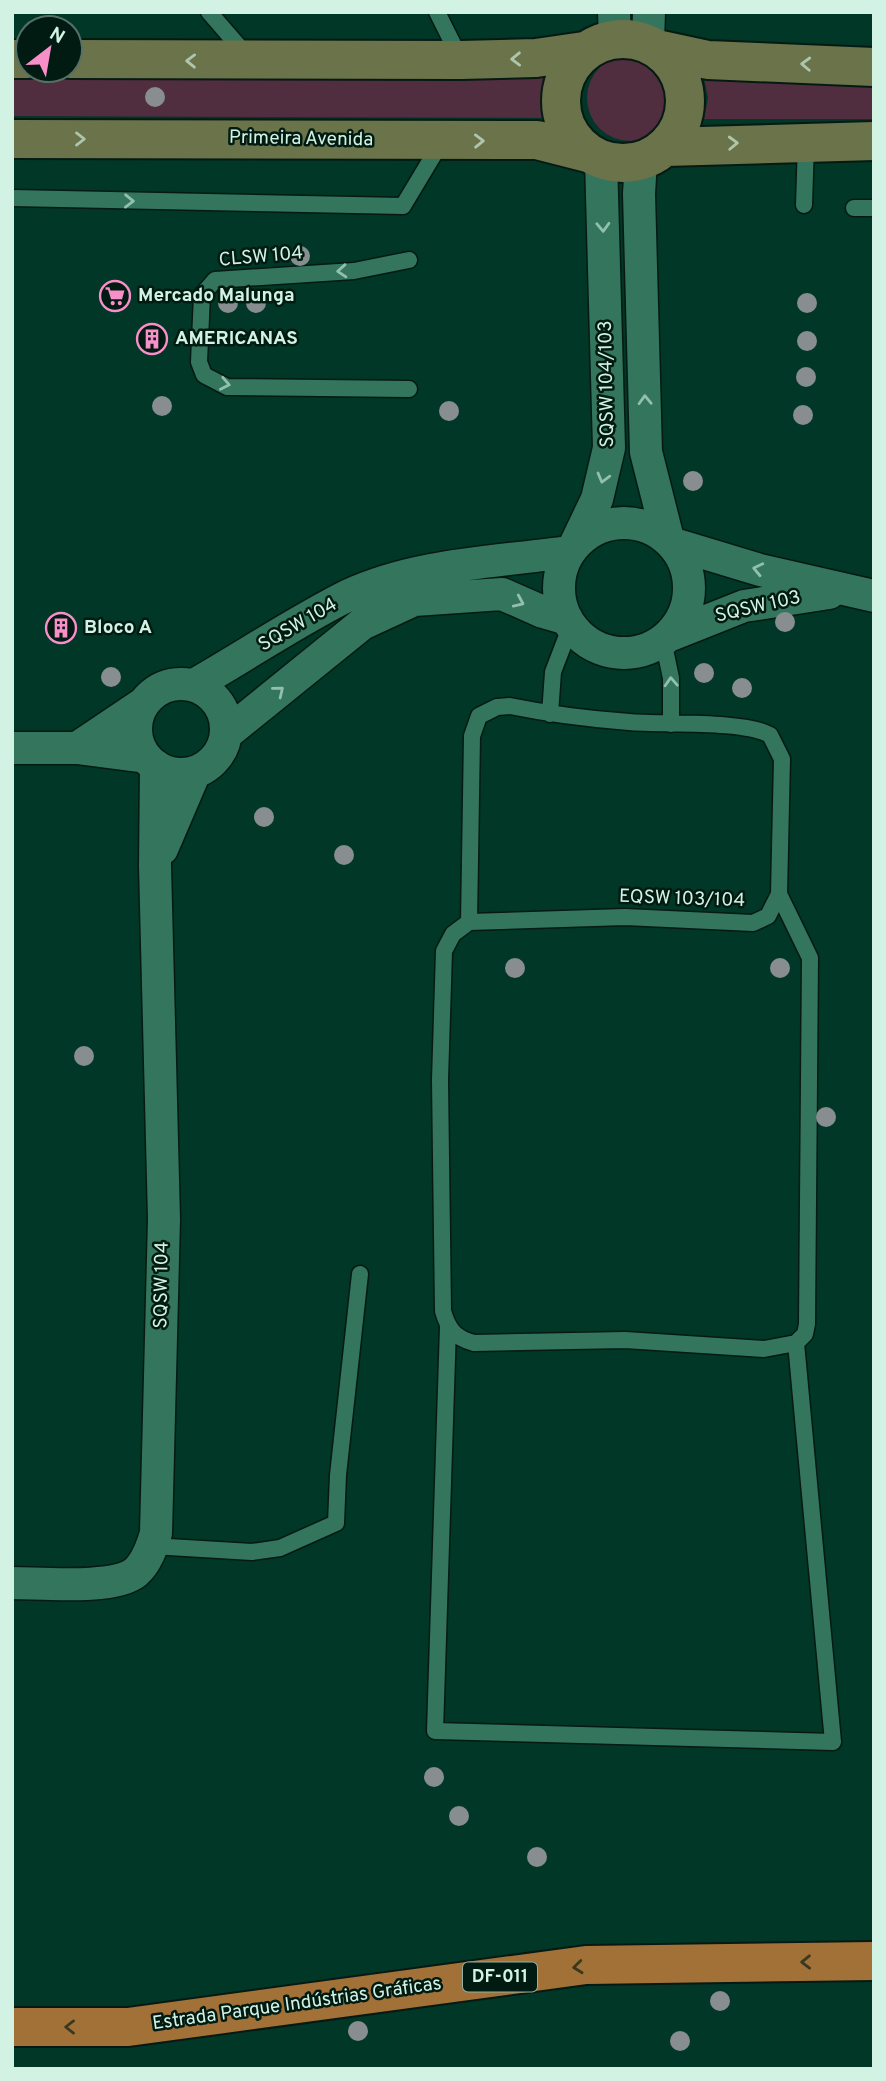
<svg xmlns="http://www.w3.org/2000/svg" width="886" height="2081" font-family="Overpass,sans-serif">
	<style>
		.green { fill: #502d3f }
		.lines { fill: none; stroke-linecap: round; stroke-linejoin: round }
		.lane-casing { stroke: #061a13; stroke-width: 19 }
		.street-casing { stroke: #061a13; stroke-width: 35 }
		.secondary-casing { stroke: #061a13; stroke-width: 42 }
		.primary-casing { stroke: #061a13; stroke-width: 42 }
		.lane { stroke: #33755d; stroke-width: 16 }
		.street { stroke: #33755d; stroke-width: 32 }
		.secondary { stroke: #6a734a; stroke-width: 38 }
		.primary { stroke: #a17138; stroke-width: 38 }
		.tree { fill: #888d8f }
		.oneway { stroke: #aec6ae }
		.oneway2 { stroke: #92c0ae }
		.oneway3 { stroke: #39391f }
		.labels { text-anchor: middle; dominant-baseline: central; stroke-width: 5; stroke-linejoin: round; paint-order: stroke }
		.shield { fill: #011b12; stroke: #93b2a5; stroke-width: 2 }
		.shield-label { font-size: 18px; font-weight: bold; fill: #d2f2e4 }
		.street-label { font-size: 19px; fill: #d2f2e4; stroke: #011b12 }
		.poi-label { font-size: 19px; font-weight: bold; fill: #d2f2e4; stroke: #011b12; text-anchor: start }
	</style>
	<rect width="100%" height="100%" fill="#003727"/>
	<path class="green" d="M587 98a43 43 0 1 1 86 0a43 43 0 1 1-86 0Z
		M 12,75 L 556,77 L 552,100 L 556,118 L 12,116 Z
		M 704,78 L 874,78 L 874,119 L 704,119 L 708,98 Z"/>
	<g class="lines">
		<g class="lane-casing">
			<path id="lane" d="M 209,12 L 248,57
				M 437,12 L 460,58
				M 12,198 L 403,206 L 442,141
				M 804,205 L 806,143
				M 854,208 L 874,208
				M 409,260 L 354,271 L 215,280 L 202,295 L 199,362 L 204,375 L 227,387 L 409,389
				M 663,640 L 671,678 L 671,724
				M 510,706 C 549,714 589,719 629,722 C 663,725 743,720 770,735 L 782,759 L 779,894 L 768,916 L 753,923 L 625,917 L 469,922 L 472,736 L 479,716 L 497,707 Z
				M 550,714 L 553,672 L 571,625
				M 469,922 L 453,934 L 444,951 L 440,1080 L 443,1311 C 448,1329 455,1338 474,1343 L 625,1340 L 764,1349 L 796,1343 L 805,1334 L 807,1324 L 810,958 L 779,894
				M 448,1327 L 435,1731 L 833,1742 L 796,1343
				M 152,1546 L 252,1552 L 280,1548 L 336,1523 L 338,1475 L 360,1274"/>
		</g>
		<g class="street-casing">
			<path id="street" d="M 614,12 L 615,39
				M 648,43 L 649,12
				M 641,160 L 639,194 L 646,452 L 668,539
				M559 588a65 65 0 1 1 130 0a65 65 0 1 1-130 0Z
				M 576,543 L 597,499 L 609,448 L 601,159
				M 674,544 L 760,570 L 874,596
				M 671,635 L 744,606 L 829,593
				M136 729a45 45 0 1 1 90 0a45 45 0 1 1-90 0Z
				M 194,685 C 245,656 295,622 347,596 C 415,564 495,562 568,552
				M 226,734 L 362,624 L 414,600 L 502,594 L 543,612 L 567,619
				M 12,748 L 77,748 L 146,757
				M 77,748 L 144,703
				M 162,849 L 195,772
				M 12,1583 C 41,1583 115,1590 136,1572 C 147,1562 152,1547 156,1533 L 164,1219 L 155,866 L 156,766"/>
		</g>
		<g class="secondary-casing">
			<path id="secondary" d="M561 101a62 62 0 1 1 124 0a62 62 0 1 1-124 0Z
				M 657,49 L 708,60 L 874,67
				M 12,59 L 28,59
				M 70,59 L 461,60 L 536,58 L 584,51
				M 12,139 L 537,140 L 588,153
				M 665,147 L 874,141"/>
		</g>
		<g class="primary-casing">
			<path id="primary" d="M 12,2027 L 128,2027 L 586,1965 L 874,1961"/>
		</g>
		<use href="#lane" class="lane"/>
		<use href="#street" class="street"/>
		<use href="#secondary" class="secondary"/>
		<use href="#primary" class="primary"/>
	</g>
	<g class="tree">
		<circle cx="155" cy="97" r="10"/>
		<circle cx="300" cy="256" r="10"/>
		<circle cx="228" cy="303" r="10"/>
		<circle cx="256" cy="303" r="10"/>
		<circle cx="807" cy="303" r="10"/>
		<circle cx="807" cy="341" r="10"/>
		<circle cx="806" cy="377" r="10"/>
		<circle cx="162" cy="406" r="10"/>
		<circle cx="449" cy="411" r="10"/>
		<circle cx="803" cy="415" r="10"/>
		<circle cx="693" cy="481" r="10"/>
		<circle cx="785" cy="622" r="10"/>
		<circle cx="704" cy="673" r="10"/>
		<circle cx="111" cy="677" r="10"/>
		<circle cx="742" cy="688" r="10"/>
		<circle cx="264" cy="817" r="10"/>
		<circle cx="344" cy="855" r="10"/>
		<circle cx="515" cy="968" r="10"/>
		<circle cx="780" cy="968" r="10"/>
		<circle cx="84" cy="1056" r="10"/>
		<circle cx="826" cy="1117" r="10"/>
		<circle cx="434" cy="1777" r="10"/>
		<circle cx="459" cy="1816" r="10"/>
		<circle cx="537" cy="1857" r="10"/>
		<circle cx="720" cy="2001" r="10"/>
		<circle cx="358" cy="2031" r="10"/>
		<circle cx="680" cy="2041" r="10"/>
	</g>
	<defs><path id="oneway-chevron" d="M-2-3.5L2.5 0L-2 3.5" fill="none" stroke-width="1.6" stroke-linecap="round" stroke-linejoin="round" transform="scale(1.75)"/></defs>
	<g class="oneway">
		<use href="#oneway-chevron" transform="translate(516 59) rotate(179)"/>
		<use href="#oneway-chevron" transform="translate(191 61) rotate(-179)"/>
		<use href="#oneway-chevron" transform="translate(806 64) rotate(-178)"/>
		<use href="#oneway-chevron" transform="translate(80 139)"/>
		<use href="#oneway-chevron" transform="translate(479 141) rotate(-1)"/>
		<use href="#oneway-chevron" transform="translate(733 143) rotate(-2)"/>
	</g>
	<g class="oneway2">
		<use href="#oneway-chevron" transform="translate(129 201) rotate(1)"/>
		<use href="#oneway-chevron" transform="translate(603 227) rotate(88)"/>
		<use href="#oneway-chevron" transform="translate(342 271) rotate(176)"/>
		<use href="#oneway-chevron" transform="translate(225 384) rotate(11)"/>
		<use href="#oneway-chevron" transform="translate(645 400) rotate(-92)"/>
		<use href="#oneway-chevron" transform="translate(603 478) rotate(105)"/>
		<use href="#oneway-chevron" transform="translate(758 569) rotate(-167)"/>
		<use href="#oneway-chevron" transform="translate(519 602) rotate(24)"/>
		<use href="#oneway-chevron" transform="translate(671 682) rotate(-93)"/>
		<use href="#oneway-chevron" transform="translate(279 691) rotate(-39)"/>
	</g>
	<g class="oneway3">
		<use href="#oneway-chevron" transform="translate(806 1962) rotate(179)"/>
		<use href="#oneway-chevron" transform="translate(578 1967) rotate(174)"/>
		<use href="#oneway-chevron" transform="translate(70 2027) rotate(180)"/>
	</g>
	<defs>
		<g id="supermarket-ring" transform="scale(1.575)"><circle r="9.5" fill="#011b12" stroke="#f98fc8" stroke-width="1.5"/><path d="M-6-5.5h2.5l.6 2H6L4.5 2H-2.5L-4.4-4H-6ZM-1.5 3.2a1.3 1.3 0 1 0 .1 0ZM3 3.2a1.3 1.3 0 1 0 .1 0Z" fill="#f98fc8"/></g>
		<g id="building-ring" transform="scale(1.575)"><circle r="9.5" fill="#011b12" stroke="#f98fc8" stroke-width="1.5"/><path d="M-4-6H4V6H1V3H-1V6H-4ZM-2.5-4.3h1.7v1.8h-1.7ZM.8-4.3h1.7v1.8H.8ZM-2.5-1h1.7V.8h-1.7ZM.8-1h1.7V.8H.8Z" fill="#f98fc8"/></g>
	</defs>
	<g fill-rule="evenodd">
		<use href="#supermarket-ring" x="115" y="296"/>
		<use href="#building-ring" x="152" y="339"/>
		<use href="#building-ring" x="61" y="628"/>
	</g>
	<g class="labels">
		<rect class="shield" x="463" y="1962.5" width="74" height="29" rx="5"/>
		<g class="shield-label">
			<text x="500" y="1977">DF-011</text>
		</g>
		<g class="street-label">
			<text transform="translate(301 139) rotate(1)">Primeira Avenida</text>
			<text transform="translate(261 257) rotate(-5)">CLSW 104</text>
			<text transform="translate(607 384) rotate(-91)">SQSW 104/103</text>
			<text transform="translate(758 607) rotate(-13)">SQSW 103</text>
			<text transform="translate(298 625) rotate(-30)">SQSW 104</text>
			<text transform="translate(682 899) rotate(2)">EQSW 103/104</text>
			<text transform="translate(162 1285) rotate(-89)">SQSW 104</text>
			<text transform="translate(297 2004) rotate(-8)">Estrada Parque Indústrias Gráficas</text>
		</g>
		<g class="poi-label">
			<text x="138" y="296">Mercado Malunga</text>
			<text x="175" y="339">AMERICANAS</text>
			<text x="84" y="628">Bloco A</text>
		</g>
	</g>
	<rect width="886" height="2081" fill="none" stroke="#d2f2e4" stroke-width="28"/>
	<g transform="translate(49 49) rotate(31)"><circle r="33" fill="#011b12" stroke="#557166" stroke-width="2"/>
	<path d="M0-5L12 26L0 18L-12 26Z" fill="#f98fc8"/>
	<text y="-10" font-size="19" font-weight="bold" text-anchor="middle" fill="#d2f2e4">N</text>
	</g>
</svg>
